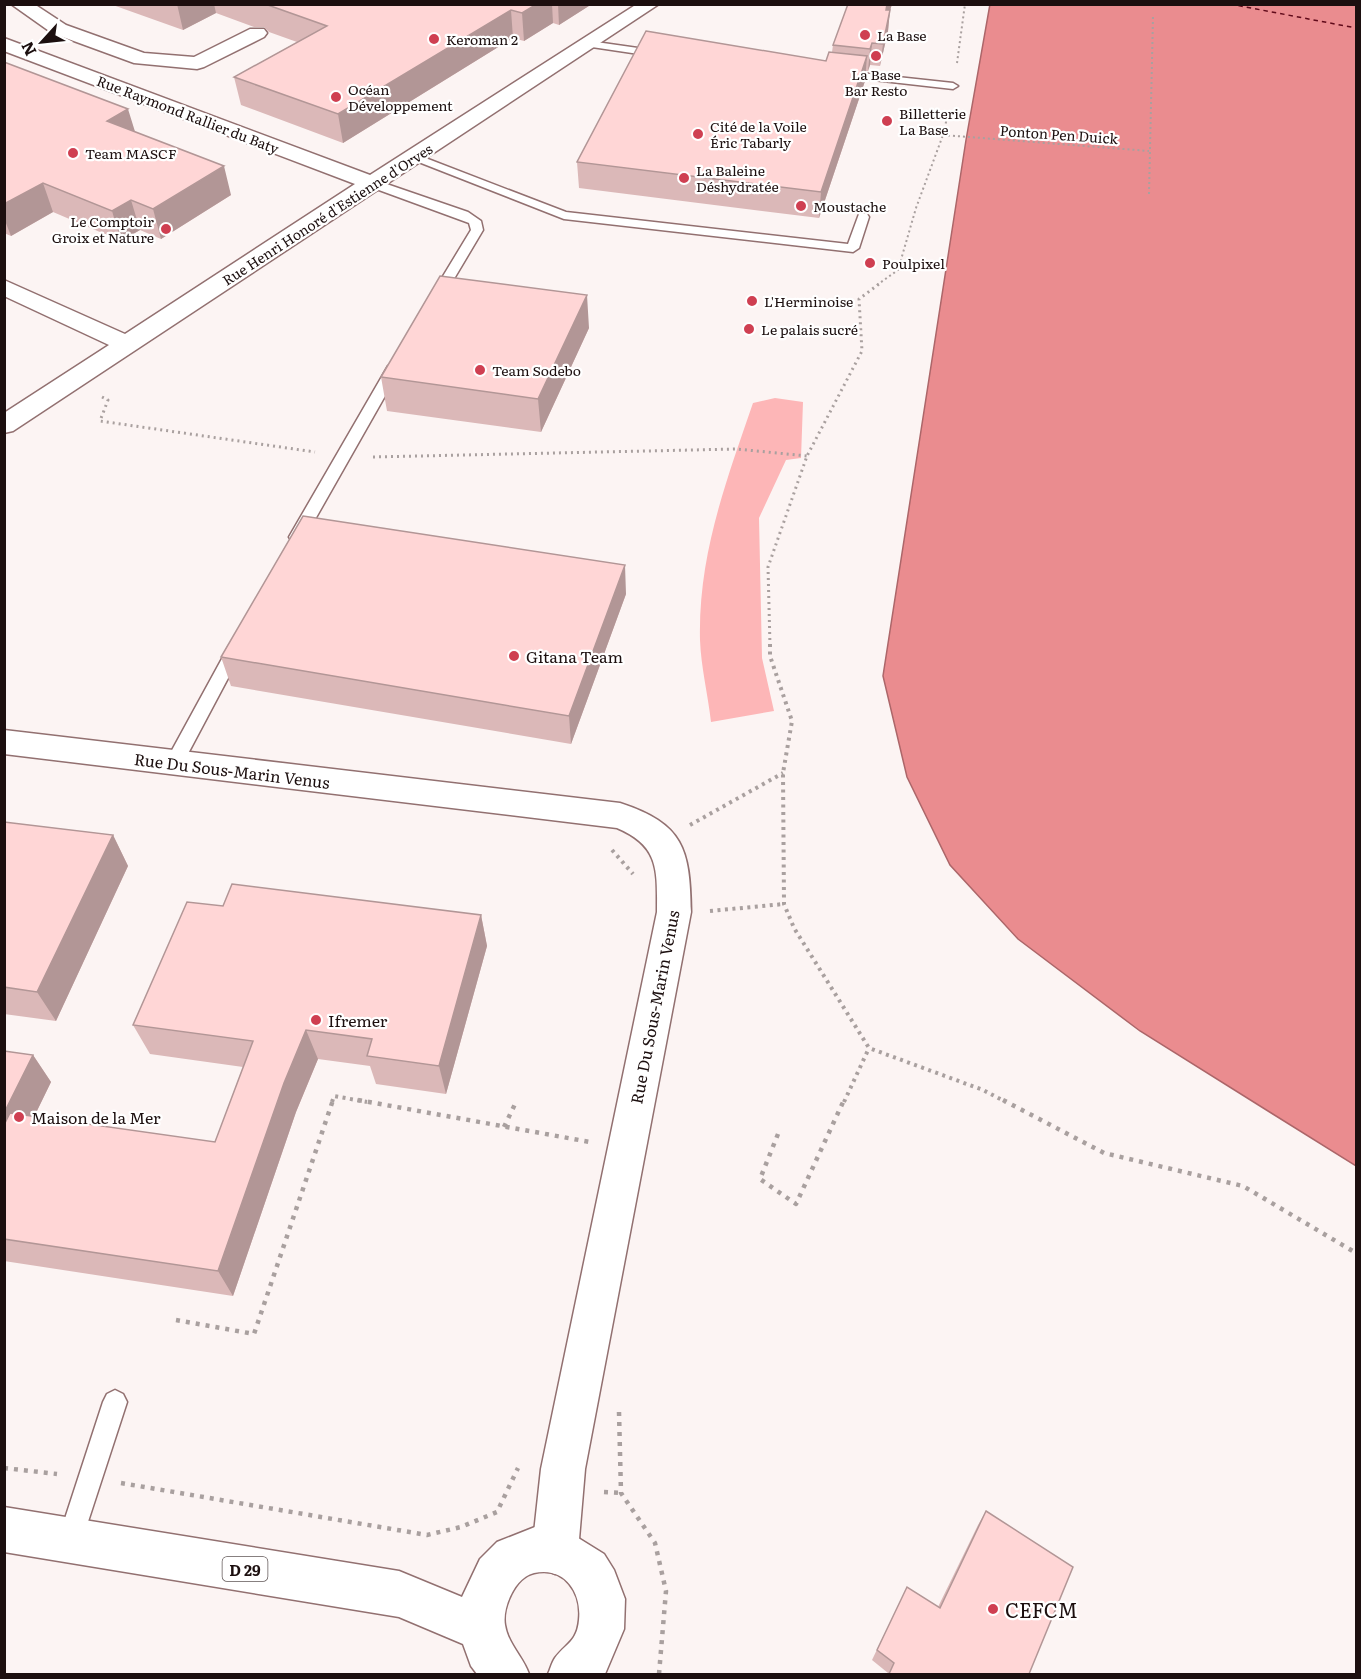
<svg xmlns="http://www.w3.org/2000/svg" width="1361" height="1679" font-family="Literata,serif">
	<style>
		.green { fill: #fdb6b7 }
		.water { fill: #ea8c8f; stroke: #ac6669; stroke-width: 1.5 }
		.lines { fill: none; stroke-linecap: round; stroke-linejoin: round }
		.ferry { stroke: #600a1a; stroke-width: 1.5; stroke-dasharray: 4.5 4; stroke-linecap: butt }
		.service-casing { stroke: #927070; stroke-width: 3 }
		.minor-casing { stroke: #927070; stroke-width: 3 }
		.primary-casing { stroke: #927070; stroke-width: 3 }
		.path-far3 { stroke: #a9a09f; stroke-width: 2; stroke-dasharray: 2 3; stroke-linecap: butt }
		.path-far2 { stroke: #a9a09f; stroke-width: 3; stroke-dasharray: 2 4; stroke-linecap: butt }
		.path-far1 { stroke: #a9a09f; stroke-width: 4; stroke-dasharray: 3 4.5; stroke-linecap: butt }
		.path { stroke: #a9a09f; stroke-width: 4.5; stroke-dasharray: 4 6; stroke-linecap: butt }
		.service { fill: #fff; fill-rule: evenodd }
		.minor { fill: #fff; fill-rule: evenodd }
		.primary { fill: #fff; fill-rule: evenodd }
		.wall { fill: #dbb8b8 }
		.shaded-wall { fill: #b29696 }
		.building { fill: #ffd6d6; stroke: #b29696; stroke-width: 1.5 }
		.poi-dot { fill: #cf3f51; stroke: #fff; stroke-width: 2 }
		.labels { text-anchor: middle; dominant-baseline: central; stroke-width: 4.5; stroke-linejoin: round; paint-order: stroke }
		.far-poi-label { font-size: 14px; fill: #1c0f0f; stroke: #fff; text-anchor: start }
		.far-street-label { font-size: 14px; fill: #1c0f0f; stroke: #fff }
		.shield { fill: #fff; stroke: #605757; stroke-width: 1.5 }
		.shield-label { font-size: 15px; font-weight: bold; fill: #1c0f0f }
		.poi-label { font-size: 16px; fill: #1c0f0f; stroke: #fff; text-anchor: start }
		.street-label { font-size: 16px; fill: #1c0f0f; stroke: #fff }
		.near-poi-label { font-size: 20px; fill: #1c0f0f; stroke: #fff; text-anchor: start }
	</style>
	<rect width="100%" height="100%" fill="#fcf4f3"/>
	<path class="green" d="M 775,398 L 803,402 L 801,458 L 786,460 L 759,518 L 762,658 L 774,711 L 711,722 C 708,695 701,667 700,640 C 698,555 726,482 753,403 Z"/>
	<path class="water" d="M 990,4 L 1356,5 L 1356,1166 L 1140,1031 L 1018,939 L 950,865 L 907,777 L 883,676 L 966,140 Z"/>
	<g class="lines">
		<path class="ferry" d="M 1230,4 L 1356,28"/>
		<g class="service-casing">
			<path id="service" d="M 589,41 L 659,51 L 664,54 L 659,57 L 585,46 L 584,44 Z
				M 842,71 L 953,83 L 958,86 L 953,89 L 838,76 L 838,72 Z
				M 415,154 L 566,212 L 848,244 L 859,214 L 867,214 L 869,217 L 859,248 L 853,252 L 564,219 L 411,159 L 411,155 Z
				M 372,179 L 468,212 L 481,221 L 483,230 L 442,299 L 432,299 L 431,296 L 471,230 L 469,223 L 368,186 L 368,180 Z
				M 395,362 L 402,366 L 305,537 L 297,542 L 292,541 L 289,537 L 388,366 Z
				M 236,642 L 242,644 L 244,648 L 183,763 L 180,768 L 174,770 L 168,768 L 165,763 L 230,644 Z
				M 115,1390 L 123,1394 L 127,1402 L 82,1540 L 79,1549 L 70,1552 L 61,1549 L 58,1540 L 103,1402 L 107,1394 Z"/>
		</g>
		<g class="minor-casing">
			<path id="minor" d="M 11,4 L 34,4 L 66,25 L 144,53 L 194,57 L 250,29 L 264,29 L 267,33 L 264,37 L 204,67 L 197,69 L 134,63 L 52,33 Z
				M 637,4 L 659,4 L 13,431 L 4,433 L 4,413 L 109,345 L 4,296 L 4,280 L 125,334 L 355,184 L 4,51 L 4,38 L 370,175 Z
				M 4,730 L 620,803 C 684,824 690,849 691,912 L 585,1469 L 578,1551 L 571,1567 L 555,1574 L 539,1567 L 532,1551 L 541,1469 L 657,912 C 657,871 660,846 617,828 L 4,754 Z"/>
		</g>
		<g class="primary-casing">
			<path id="primary" d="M 4,1507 L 399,1571 L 462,1597 L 480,1559 L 497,1542 L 535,1527 L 559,1529 L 575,1536 L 604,1554 L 614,1570 L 625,1599 L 624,1629 L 605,1674 L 548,1674 C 550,1670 552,1662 555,1658 C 566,1643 577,1642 579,1620 C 582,1593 565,1566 534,1573 C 515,1577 502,1608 505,1625 C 508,1644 523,1657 529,1674 L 477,1674 L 471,1666 L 463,1644 L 399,1617 L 4,1552 Z"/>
		</g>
		<path class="path-far3" d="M 957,63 L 965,4
			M 943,135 L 1149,151
			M 1149,194 L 1153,16
			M 877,285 L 898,270 L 916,208 L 943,135 L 949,109"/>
		<path class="path-far2" d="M 102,397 L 108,400 L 100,421 L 315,452
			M 373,457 L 737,449 L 807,456
			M 770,646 L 768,567 L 807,456 L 862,351 L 859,299 L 879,284"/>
		<path class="path-far1" d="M 770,644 L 770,656 L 792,721 L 783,773 L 784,904 L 794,928 L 869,1048 L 983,1090 L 1006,1102
			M 690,825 L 783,773
			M 612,850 L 633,874
			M 710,911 L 784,904
			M 332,1102 L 334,1096 L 367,1102
			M 844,1102 L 869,1048"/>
		<path class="path" d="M 358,1100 L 590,1142
			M 1003,1100 L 1104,1153 L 1243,1186 L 1356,1253
			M 504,1127 L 516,1102
			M 778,1134 L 760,1179 L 796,1204 L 844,1100
			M 176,1320 L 254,1334 L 333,1100
			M 619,1412 L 621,1493 L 655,1543 L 666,1591 L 659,1674
			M 4,1468 L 57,1474
			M 121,1483 L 427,1535 L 461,1527 L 497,1512 L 518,1468
			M 604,1492 L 621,1493"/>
		<use href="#service" class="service"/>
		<use href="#minor" class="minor"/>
		<use href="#primary" class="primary"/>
	</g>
	<path class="wall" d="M 110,4 L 592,4 L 559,25 L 553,23 L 524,41 L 513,38 L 343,143 L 241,105 L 234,77 L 297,42 L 269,32 L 264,27 L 254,27 L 216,13 L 183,30 Z
		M 848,4 L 892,4 L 890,10 L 888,31 L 880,66 L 870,65 L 868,71 L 866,71 L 865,81 L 819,218 L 579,188 L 577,162 L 826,61 L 832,52 L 833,45 Z
		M 4,62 L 135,132 L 231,195 L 161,239 L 140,230 L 121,241 L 53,212 L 11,236 L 4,233 Z
		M 589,328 L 541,432 L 387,411 L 381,377 Z
		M 626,594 L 571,744 L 231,686 L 221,657 Z
		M 4,822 L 113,835 L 128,866 L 56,1021 L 4,1014 Z
		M 223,906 L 481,915 L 487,946 L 446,1094 L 376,1084 L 370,1066 L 318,1059 L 296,1112 L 233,1296 L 4,1261 L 4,1051 L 33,1055 L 51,1082 L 34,1117 L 215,1142 L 243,1067 L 150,1054 L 133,1025 Z
		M 986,1511 L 1029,1674 L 888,1674 L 888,1673 L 872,1660 L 907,1587 L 938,1607 L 978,1525 Z"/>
	<path class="shaded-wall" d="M 177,4 L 214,4 L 216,13 L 183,30 Z
		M 537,4 L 552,4 L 553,23 L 524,41 L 522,13 Z
		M 558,4 L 592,4 L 559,25 Z
		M 887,4 L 892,4 L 884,31 L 886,10 Z
		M 511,10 L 513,38 L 343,143 L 338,114 Z
		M 890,10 L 888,31 L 880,66 L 883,44 Z
		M 872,43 L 870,65 L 868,71 L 870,49 Z
		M 867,56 L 865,81 L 819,218 L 821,192 Z
		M 128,109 L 137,138 L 107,121 Z
		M 224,166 L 231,195 L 161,239 L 153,209 Z
		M 43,183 L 53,212 L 11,236 L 4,218 L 4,204 Z
		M 131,200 L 140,230 L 121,241 L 112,211 Z
		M 587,295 L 589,328 L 541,432 L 538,399 Z
		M 625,565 L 626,594 L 571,744 L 569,716 Z
		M 113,835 L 128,866 L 56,1021 L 37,992 Z
		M 481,915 L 487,946 L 446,1094 L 439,1066 Z
		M 306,1030 L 318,1059 L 296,1112 L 233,1296 L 218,1271 L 284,1083 Z
		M 33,1055 L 51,1082 L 16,1154 L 4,1139 L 4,1113 Z"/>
	<path class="building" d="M 265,4 L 537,4 L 522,13 L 511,10 L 338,114 L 234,77 L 327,26 Z
		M 848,4 L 887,4 L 886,10 L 890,10 L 883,44 L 872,43 L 870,49 L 833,45 Z
		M 646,31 L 826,61 L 829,52 L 867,56 L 821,192 L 577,162 Z
		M 4,62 L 128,109 L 107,121 L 224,166 L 153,209 L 131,200 L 112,211 L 43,183 L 4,204 Z
		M 440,276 L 587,295 L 538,399 L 381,377 Z
		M 303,516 L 625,565 L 569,716 L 221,657 Z
		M 4,822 L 113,835 L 37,992 L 4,987 Z
		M 232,884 L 481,915 L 439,1066 L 367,1056 L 372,1039 L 306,1030 L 284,1083 L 218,1271 L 4,1239 L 4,1125 L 10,1113 L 215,1142 L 253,1041 L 133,1025 L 187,902 L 223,906 Z
		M 4,1051 L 33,1055 L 4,1113 Z
		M 986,1511 L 1073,1567 L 1029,1674 L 889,1674 L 894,1663 L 877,1650 L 907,1587 L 940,1608 Z"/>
	<g class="poi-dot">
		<circle cx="865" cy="35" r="6"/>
		<circle cx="434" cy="39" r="6"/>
		<circle cx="876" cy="56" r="6"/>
		<circle cx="336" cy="97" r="6"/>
		<circle cx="887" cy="121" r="6"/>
		<circle cx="698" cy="134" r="6"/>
		<circle cx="73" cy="153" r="6"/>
		<circle cx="684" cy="178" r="6"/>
		<circle cx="801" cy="206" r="6"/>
		<circle cx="166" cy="229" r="6"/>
		<circle cx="870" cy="263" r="6"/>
		<circle cx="752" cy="301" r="6"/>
		<circle cx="749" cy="329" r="6"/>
		<circle cx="480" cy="370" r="6"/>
		<circle cx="514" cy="656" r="6"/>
		<circle cx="316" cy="1020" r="6"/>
		<circle cx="19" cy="1117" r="6"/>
		<circle cx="993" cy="1609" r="6"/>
	</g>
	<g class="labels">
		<g class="far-poi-label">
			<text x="877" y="35">La Base</text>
			<text x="446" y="39">Keroman 2</text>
			<text x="876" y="74" text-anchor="middle">La Base<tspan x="876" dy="16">Bar Resto</tspan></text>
			<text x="348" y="89">Océan<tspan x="348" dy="16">Développement</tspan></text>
			<text x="899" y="113">Billetterie<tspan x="899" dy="16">La Base</tspan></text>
			<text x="710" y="126">Cité de la Voile<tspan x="710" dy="16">Éric Tabarly</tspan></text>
			<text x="85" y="153">Team MASCF</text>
			<text x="696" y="170">La Baleine<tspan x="696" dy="16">Déshydratée</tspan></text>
			<text x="813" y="206">Moustache</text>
			<text x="154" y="221" text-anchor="end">Le Comptoir<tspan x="154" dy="16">Groix et Nature</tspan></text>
			<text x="882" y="263">Poulpixel</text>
			<text x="764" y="301">L'Herminoise</text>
			<text x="761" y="329">Le palais sucré</text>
			<text x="492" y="370">Team Sodebo</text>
		</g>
		<g class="far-street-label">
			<text transform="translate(188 114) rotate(21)">Rue Raymond Rallier du Baty</text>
			<text transform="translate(1059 134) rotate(4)">Ponton Pen Duick</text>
			<text transform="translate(327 214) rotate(-33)">Rue Henri Honoré d'Estienne d'Orves</text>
		</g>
		<rect class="shield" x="222.5" y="1557" width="45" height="24" rx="4.5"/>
		<g class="shield-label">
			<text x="245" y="1569">D 29</text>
		</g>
		<g class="poi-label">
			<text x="526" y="656">Gitana Team</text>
			<text x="328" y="1020">Ifremer</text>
			<text x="31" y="1117">Maison de la Mer</text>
		</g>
		<g class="street-label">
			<text transform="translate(232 770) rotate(7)">Rue Du Sous-Marin Venus</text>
			<text transform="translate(654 1007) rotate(-79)">Rue Du Sous-Marin Venus</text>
		</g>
		<g class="near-poi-label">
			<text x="1005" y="1609">CEFCM</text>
		</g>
	</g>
	<rect width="1361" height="1679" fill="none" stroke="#1c0f0f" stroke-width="12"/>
	<g transform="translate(42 42) rotate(243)" stroke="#ffffff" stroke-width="4.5" paint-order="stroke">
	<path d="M0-4.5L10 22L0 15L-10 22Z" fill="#1c0f0f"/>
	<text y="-9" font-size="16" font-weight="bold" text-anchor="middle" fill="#1c0f0f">N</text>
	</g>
</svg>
